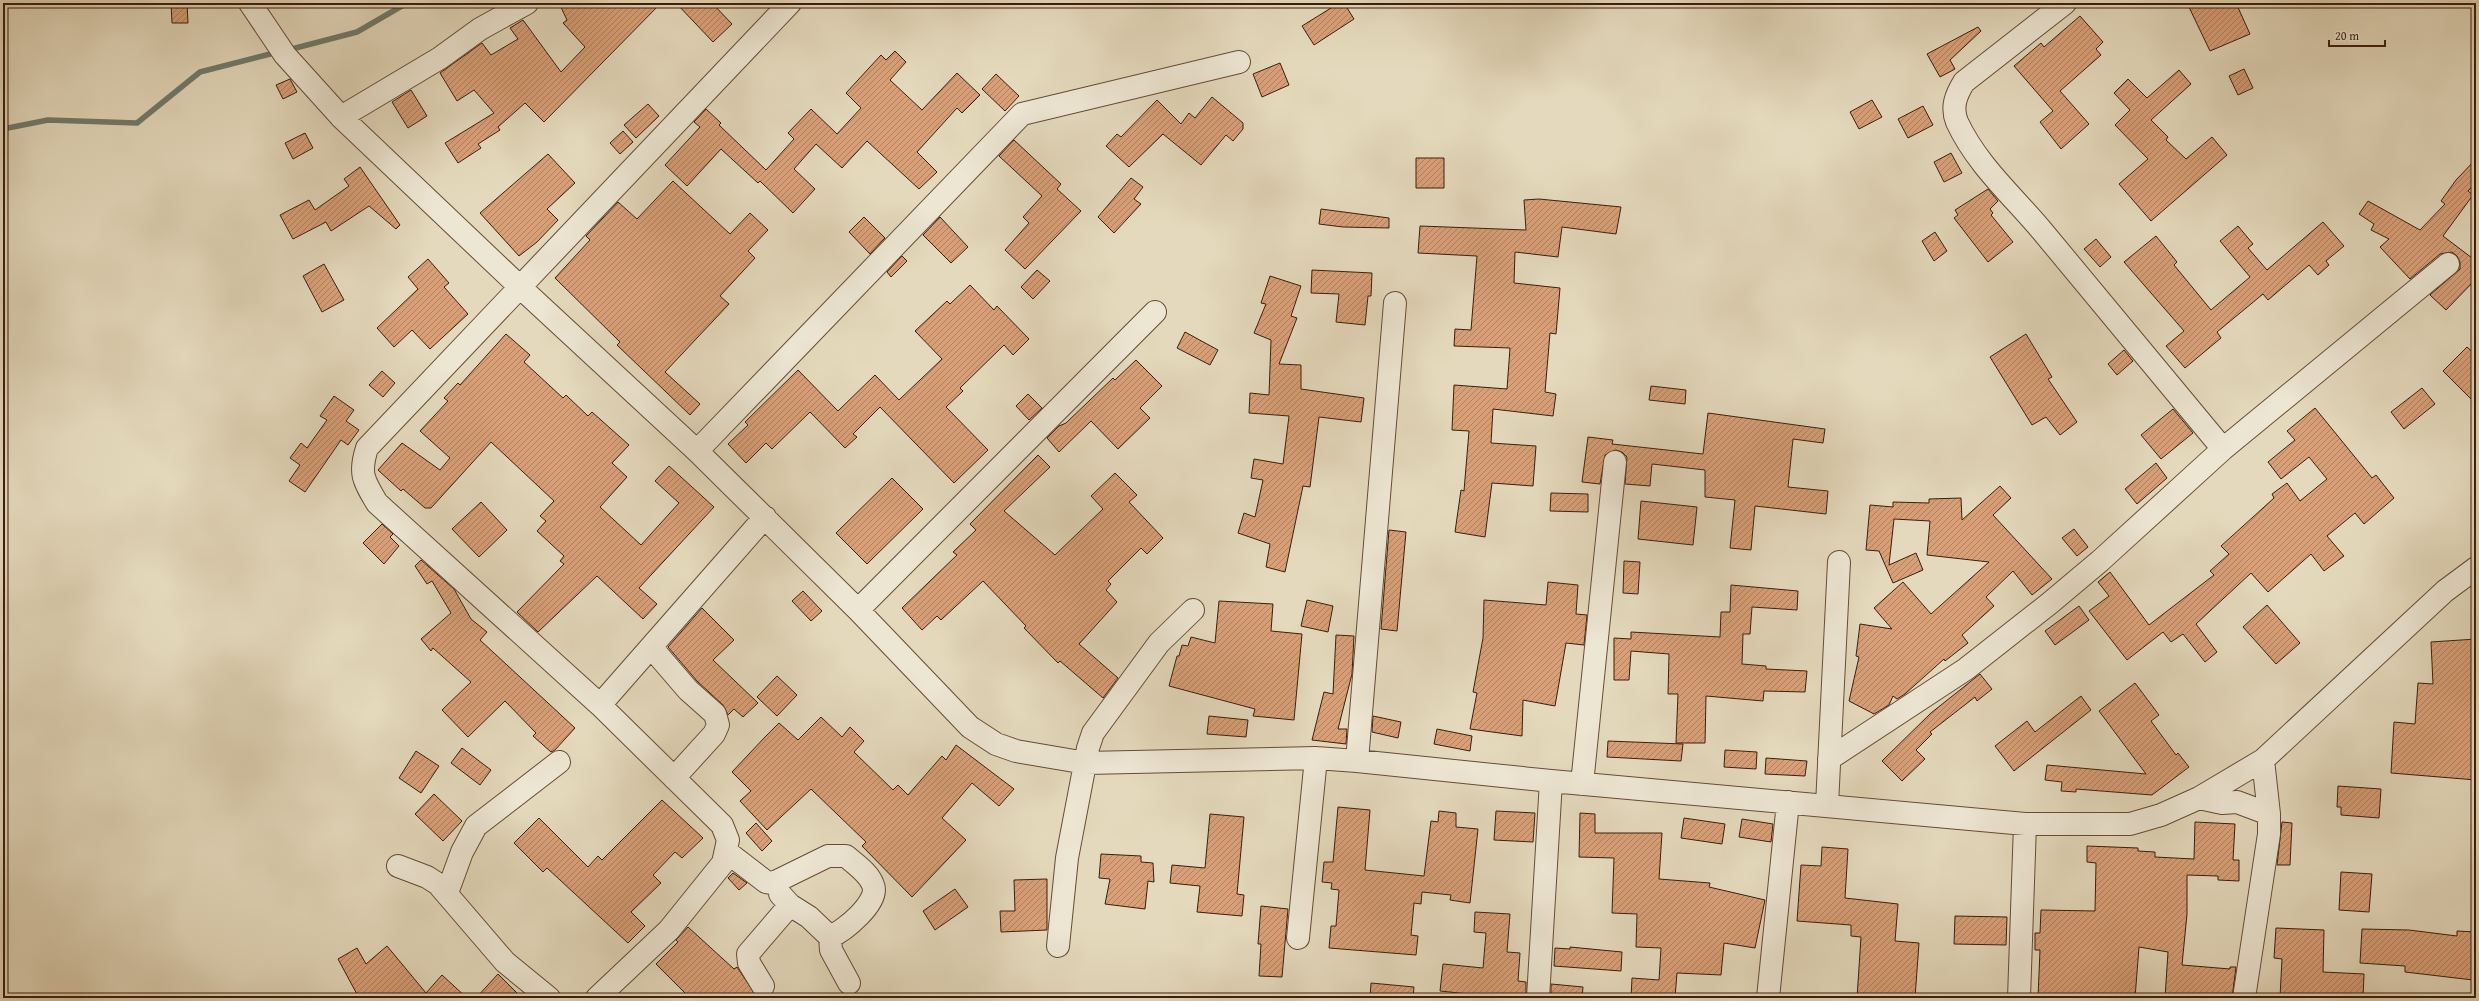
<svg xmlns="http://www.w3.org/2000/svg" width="2479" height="1001" font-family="'Gentium Book Plus',serif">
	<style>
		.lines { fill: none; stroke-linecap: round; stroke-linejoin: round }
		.stream { stroke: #717b6d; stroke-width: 5.5 }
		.building { fill: url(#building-hatch); stroke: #3c1d0b }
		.street-casing { stroke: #664c37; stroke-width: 24 }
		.street { stroke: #ede6d3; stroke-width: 22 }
	</style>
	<defs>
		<pattern id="building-hatch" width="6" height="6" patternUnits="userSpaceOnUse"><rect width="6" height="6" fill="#d9a078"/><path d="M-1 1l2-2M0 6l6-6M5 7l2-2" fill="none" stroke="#b18261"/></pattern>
	</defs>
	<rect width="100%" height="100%" fill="#e4d9bc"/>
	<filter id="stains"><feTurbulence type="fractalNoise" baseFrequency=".005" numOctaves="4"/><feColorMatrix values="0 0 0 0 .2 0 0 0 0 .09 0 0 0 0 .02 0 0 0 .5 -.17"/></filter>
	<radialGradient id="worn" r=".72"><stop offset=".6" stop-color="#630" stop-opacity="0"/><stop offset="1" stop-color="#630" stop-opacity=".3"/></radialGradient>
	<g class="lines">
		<path class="stream" d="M 288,50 L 357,32 L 407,3
			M 3,129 L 48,120 L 137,123 L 200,72 L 278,52"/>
	</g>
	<path class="building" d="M 171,3 L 187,3 L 188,23 L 172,23 Z
		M 559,3 L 661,3 L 544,122 L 525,103 L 498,127 L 500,130 L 478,144 L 481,148 L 458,163 L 445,143 L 494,113 L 474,90 L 457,101 L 440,73 L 482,43 L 491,55 L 518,39 L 510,28 L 523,20 L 561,72 L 585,47 L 563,23 L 567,20 Z
		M 676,3 L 712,3 L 732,24 L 713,42 Z
		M 1339,3 L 1344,3 L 1354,19 L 1314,45 L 1302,26 Z
		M 2187,3 L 2236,3 L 2250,34 L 2210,51 Z
		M 2080,16 L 2103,42 L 2096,49 L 2101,55 L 2060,91 L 2089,124 L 2061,149 L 2040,122 L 2053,111 L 2014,66 L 2041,43 L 2044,47 Z
		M 1978,27 L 1981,31 L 1950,60 L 1955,69 L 1940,77 L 1927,54 Z
		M 895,51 L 906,62 L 890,80 L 922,110 L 957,73 L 980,95 L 962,113 L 957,108 L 917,152 L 937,172 L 919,189 L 867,141 L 842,168 L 816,144 L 794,169 L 815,189 L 793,213 L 760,181 L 758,183 L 721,149 L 687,186 L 665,165 L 700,127 L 694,122 L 706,109 L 721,123 L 719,125 L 766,170 L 794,139 L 788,133 L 811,109 L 837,134 L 861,108 L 846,93 L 881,55 L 886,60 Z
		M 1280,63 L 1289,85 L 1262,97 L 1253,74 Z
		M 2244,69 L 2253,88 L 2238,95 L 2229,76 Z
		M 2179,70 L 2191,84 L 2151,120 L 2168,137 L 2166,140 L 2186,159 L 2212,137 L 2227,155 L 2151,221 L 2119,184 L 2148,159 L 2115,125 L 2130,110 L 2114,93 L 2128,79 L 2147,98 Z
		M 996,74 L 1019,96 L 1005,111 L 982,89 Z
		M 290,79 L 297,92 L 283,99 L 276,85 Z
		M 411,90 L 427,116 L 408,128 L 392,102 Z
		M 1212,97 L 1243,123 L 1243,129 L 1233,141 L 1226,135 L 1201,165 L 1163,134 L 1129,167 L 1106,146 L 1117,134 L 1121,137 L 1157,100 L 1181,124 L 1189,113 L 1195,118 Z
		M 1872,100 L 1882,117 L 1859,129 L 1850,112 Z
		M 648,104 L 659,116 L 636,138 L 624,125 Z
		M 1923,106 L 1933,125 L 1908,138 L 1898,119 Z
		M 623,131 L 633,142 L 620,154 L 610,143 Z
		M 305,133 L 313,148 L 293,159 L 285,143 Z
		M 1014,140 L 1061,184 L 1057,189 L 1081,211 L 1025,269 L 1005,250 L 1029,223 L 1023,217 L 1042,196 L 999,156 Z
		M 1951,153 L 1962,173 L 1944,182 L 1934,162 Z
		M 548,154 L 575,183 L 547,209 L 558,220 L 537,242 L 519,256 L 480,213 Z
		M 1416,158 L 1444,158 L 1444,188 L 1416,188 Z
		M 2476,159 L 2476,183 L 2468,191 L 2473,195 L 2443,236 L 2476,261 L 2476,279 L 2446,310 L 2430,295 L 2460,269 L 2460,262 L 2457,256 L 2452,252 L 2440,254 L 2410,279 L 2380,247 L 2389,239 L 2371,230 L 2374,224 L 2359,214 L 2368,201 L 2420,230 L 2445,204 L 2441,201 L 2456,180 Z
		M 360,167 L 400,225 L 396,229 L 369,206 L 331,231 L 326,222 L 293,239 L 280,215 L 309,200 L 315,210 L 349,186 L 344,179 Z
		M 1131,178 L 1143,187 L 1134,199 L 1141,204 L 1114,233 L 1098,217 Z
		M 673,181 L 730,234 L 750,213 L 768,230 L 748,251 L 755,258 L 720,296 L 729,304 L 665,372 L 700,404 L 690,415 L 617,345 L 620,342 L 555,278 L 590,240 L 586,236 L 618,202 L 637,219 Z
		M 1988,189 L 1998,201 L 1990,209 L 1993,213 L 1991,215 L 2013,242 L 1988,262 L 1954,218 L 1958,215 L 1955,210 Z
		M 1539,199 L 1621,207 L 1616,234 L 1562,227 L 1558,257 L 1515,252 L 1514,283 L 1560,288 L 1556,334 L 1550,333 L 1545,392 L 1556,394 L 1553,416 L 1493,409 L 1491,443 L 1536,446 L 1533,486 L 1492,483 L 1485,537 L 1455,532 L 1461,490 L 1464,491 L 1469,431 L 1452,430 L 1454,385 L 1507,389 L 1510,348 L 1454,346 L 1455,329 L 1471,330 L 1477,256 L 1418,253 L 1420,226 L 1526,230 L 1524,200 Z
		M 1321,209 L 1389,218 L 1389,228 L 1343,227 L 1319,224 Z
		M 864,217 L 885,238 L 870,254 L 849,232 Z
		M 940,217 L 968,247 L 951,263 L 923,235 Z
		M 2323,222 L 2344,246 L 2326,261 L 2329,265 L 2318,275 L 2309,265 L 2268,300 L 2263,294 L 2217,332 L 2221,338 L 2185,368 L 2166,346 L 2184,331 L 2124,262 L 2156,236 L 2177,262 L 2174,265 L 2211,310 L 2250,277 L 2220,241 L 2238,226 L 2253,244 L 2248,248 L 2267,270 Z
		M 1935,232 L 1947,251 L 1934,261 L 1922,241 Z
		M 2096,239 L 2111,257 L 2100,267 L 2084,249 Z
		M 902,256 L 907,261 L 891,277 L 887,272 Z
		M 428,259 L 449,283 L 444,287 L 468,314 L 430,349 L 412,330 L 394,347 L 377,328 L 418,289 L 408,277 Z
		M 324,264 L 344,300 L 322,312 L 303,276 Z
		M 1037,270 L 1050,281 L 1033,299 L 1021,287 Z
		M 1312,270 L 1372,273 L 1371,296 L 1368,296 L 1365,325 L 1336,322 L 1339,294 L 1311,293 Z
		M 1270,276 L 1301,286 L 1291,316 L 1297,318 L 1279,364 L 1301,365 L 1301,389 L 1364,398 L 1361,422 L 1319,417 L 1310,487 L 1303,486 L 1285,572 L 1266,567 L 1270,544 L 1238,533 L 1244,513 L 1255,517 L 1263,480 L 1251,478 L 1254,459 L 1283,464 L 1289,416 L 1249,413 L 1250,393 L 1269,395 L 1271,340 L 1254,333 L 1266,304 L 1261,303 Z
		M 970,285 L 994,310 L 997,306 L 1029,339 L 1013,355 L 1004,345 L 960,388 L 963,391 L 946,407 L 988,450 L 954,483 L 880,407 L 853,434 L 857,437 L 845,448 L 810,412 L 772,449 L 766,443 L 746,463 L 728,444 L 748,425 L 745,422 L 798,370 L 838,411 L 875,375 L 899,400 L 942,359 L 915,331 L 947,301 L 950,304 Z
		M 1185,332 L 1218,350 L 1210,365 L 1177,348 Z
		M 506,334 L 530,355 L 524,362 L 563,398 L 566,395 L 588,416 L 592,412 L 629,445 L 612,463 L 627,477 L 600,507 L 641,545 L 679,503 L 655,481 L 669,466 L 714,507 L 639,588 L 657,604 L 643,619 L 597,576 L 538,632 L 517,612 L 564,564 L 560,561 L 564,556 L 537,531 L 546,521 L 540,516 L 554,501 L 491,442 L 431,508 L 425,508 L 403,489 L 401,491 L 378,470 L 402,443 L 440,470 L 450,458 L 420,431 L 448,401 L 444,398 L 458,383 L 460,385 Z
		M 2026,334 L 2052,377 L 2048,379 L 2077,422 L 2060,435 L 2046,417 L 2032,425 L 1990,357 Z
		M 2467,347 L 2476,355 L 2476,404 L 2443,371 Z
		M 2124,350 L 2133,361 L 2117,375 L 2108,364 Z
		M 1136,360 L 1162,386 L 1140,408 L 1150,418 L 1118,449 L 1091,421 L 1059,452 L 1047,438 L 1059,426 L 1066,423 L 1113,378 L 1115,380 Z
		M 382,371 L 395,383 L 383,397 L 369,385 Z
		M 1651,386 L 1686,390 L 1685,404 L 1649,400 Z
		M 2422,388 L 2435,404 L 2404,429 L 2391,412 Z
		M 1028,394 L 1042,408 L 1029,420 L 1016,406 Z
		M 334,396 L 354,410 L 346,421 L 359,430 L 348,445 L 341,440 L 305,492 L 289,481 L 300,465 L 290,458 L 301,443 L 307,448 L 327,420 L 320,416 Z
		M 2315,408 L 2372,478 L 2376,475 L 2394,498 L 2364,524 L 2355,513 L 2327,536 L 2344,556 L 2324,571 L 2311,554 L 2268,592 L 2251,573 L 2196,624 L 2217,652 L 2205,662 L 2183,634 L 2171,642 L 2163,632 L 2127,660 L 2089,611 L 2109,596 L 2098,582 L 2110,572 L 2149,625 L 2214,575 L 2210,571 L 2229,554 L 2221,546 L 2274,498 L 2272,494 L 2287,483 L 2300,501 L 2327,479 L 2309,457 L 2281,479 L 2268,462 L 2295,440 L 2287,431 Z
		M 2173,409 L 2193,433 L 2161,459 L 2141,435 Z
		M 1708,413 L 1825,429 L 1823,443 L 1793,439 L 1788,487 L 1828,491 L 1826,514 L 1755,506 L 1751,550 L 1730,548 L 1735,500 L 1705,497 L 1705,470 L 1652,464 L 1650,486 L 1625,484 L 1627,457 L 1622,452 L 1616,450 L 1605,455 L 1600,484 L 1582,482 L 1588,437 L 1613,440 L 1612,444 L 1703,454 Z
		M 1038,455 L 1050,467 L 1004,511 L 1055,555 L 1103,509 L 1091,496 L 1115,473 L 1137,495 L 1129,502 L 1163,538 L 1147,554 L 1141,548 L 1108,581 L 1111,584 L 1106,590 L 1117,602 L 1079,644 L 1118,678 L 1103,698 L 1060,661 L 1058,663 L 1024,628 L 1026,626 L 983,581 L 941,620 L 937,616 L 922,630 L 902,608 L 957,555 L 953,552 L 976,530 L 970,524 Z
		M 2156,463 L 2167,478 L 2137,504 L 2125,489 Z
		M 892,478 L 923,509 L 867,564 L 836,533 Z
		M 2000,486 L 2011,498 L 1993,515 L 2052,579 L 2032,595 L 2013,571 L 1986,597 L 1994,606 L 1962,635 L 1968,643 L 1945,661 L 1944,659 L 1905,694 L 1897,699 L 1893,696 L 1889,705 L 1874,714 L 1849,701 L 1859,657 L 1856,656 L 1860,624 L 1892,629 L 1874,608 L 1903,582 L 1931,614 L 1989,562 L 1927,555 L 1930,521 L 1894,519 L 1889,565 L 1916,553 L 1923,570 L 1893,583 L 1879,551 L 1866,550 L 1870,505 L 1893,507 L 1893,502 L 1929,503 L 1929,499 L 1961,498 L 1962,520 Z
		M 1551,493 L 1588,494 L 1588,512 L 1550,511 Z
		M 1641,501 L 1697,507 L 1693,545 L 1638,539 Z
		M 481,502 L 507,530 L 479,557 L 452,529 Z
		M 382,524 L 393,534 L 390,537 L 399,546 L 384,564 L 363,543 Z
		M 2074,529 L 2088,547 L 2077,556 L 2062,538 Z
		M 1389,530 L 1406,532 L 1397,631 L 1381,629 Z
		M 421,560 L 454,589 L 471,619 L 487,632 L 480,640 L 575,728 L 555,750 L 551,752 L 533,736 L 536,733 L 505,701 L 468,737 L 442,710 L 471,682 L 433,648 L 431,651 L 421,639 L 451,613 L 432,581 L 427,584 L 415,566 Z
		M 1624,561 L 1640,562 L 1638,594 L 1623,593 Z
		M 1548,582 L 1578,585 L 1576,614 L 1587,615 L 1584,645 L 1566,643 L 1555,706 L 1523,700 L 1522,736 L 1470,729 L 1477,693 L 1473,692 L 1483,638 L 1484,600 L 1546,605 Z
		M 1731,585 L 1798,591 L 1797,610 L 1752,607 L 1750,634 L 1743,634 L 1742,664 L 1766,666 L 1766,669 L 1807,671 L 1805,692 L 1764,691 L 1763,701 L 1706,696 L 1705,743 L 1676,743 L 1678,694 L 1668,694 L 1669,654 L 1631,651 L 1629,680 L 1614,680 L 1614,638 L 1631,639 L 1631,632 L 1720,637 L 1721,612 L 1730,612 Z
		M 803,591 L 822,611 L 811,621 L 792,601 Z
		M 1307,600 L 1333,606 L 1328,632 L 1301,626 Z
		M 1219,601 L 1273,604 L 1271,631 L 1302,634 L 1294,720 L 1253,716 L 1255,709 L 1169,686 L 1177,656 L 1179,656 L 1182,645 L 1188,646 L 1191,637 L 1215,643 Z
		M 2267,605 L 2300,643 L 2276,664 L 2243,627 Z
		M 2079,606 L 2089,620 L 2055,645 L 2045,631 Z
		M 702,608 L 734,640 L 713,660 L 758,703 L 743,717 L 734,709 L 728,715 L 723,705 L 697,681 L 668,647 Z
		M 1336,635 L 1354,636 L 1352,674 L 1338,729 L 1347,729 L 1346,744 L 1312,740 L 1324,692 L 1333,694 Z
		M 2476,639 L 2476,780 L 2391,773 L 2394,722 L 2415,724 L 2418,683 L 2433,684 L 2431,642 Z
		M 1980,674 L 1992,689 L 1977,701 L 1975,697 L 1930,732 L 1932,734 L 1916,750 L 1925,759 L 1902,781 L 1882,761 L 1931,713 Z
		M 777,676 L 797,695 L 777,716 L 757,697 Z
		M 2135,683 L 2159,715 L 2151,721 L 2176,755 L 2178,753 L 2189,767 L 2152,795 L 2076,789 L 2076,792 L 2061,791 L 2062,782 L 2045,780 L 2047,765 L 2146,774 L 2099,711 Z
		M 2081,696 L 2091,710 L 2014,771 L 1995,746 L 2027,721 L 2035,732 Z
		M 1209,716 L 1248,720 L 1246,737 L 1207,734 Z
		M 1373,716 L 1401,722 L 1398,738 L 1372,732 Z
		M 821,717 L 842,737 L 850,727 L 864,741 L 854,752 L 893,790 L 898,785 L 908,795 L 942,756 L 946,760 L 956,745 L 1014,789 L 999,806 L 972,783 L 942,818 L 966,840 L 912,897 L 862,846 L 866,842 L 811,789 L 767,830 L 740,801 L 751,791 L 732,772 L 765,737 L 779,723 L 798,740 Z
		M 1437,729 L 1472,736 L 1470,751 L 1434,744 Z
		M 1608,741 L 1683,744 L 1681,761 L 1607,757 Z
		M 462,748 L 491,770 L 480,785 L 451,763 Z
		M 1725,750 L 1757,752 L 1756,769 L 1724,767 Z
		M 416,751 L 439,766 L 421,793 L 399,778 Z
		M 1766,758 L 1807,761 L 1805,776 L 1765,774 Z
		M 2338,786 L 2381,789 L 2379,818 L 2341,815 L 2341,807 L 2337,807 Z
		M 434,794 L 462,821 L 443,841 L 415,814 Z
		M 662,800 L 703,838 L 682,858 L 675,852 L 653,875 L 661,883 L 631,912 L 645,926 L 628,943 L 547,868 L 543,872 L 514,843 L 539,818 L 588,867 L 598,856 L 602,860 Z
		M 1338,807 L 1370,810 L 1365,870 L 1424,876 L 1431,821 L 1438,822 L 1439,811 L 1456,813 L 1456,827 L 1478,829 L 1470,903 L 1450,900 L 1451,895 L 1422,892 L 1421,904 L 1414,903 L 1411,935 L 1418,936 L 1416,955 L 1329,948 L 1331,926 L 1336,926 L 1339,890 L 1331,889 L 1332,883 L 1322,882 L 1324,862 L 1333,862 Z
		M 1496,811 L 1535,813 L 1533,842 L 1494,840 Z
		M 1580,813 L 1595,814 L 1595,833 L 1662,833 L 1659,879 L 1710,883 L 1709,887 L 1765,900 L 1755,948 L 1724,943 L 1721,975 L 1677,973 L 1675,998 L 1631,998 L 1632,978 L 1659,980 L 1661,948 L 1636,947 L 1637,914 L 1612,913 L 1614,858 L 1579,857 Z
		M 1210,814 L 1244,817 L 1237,894 L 1244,895 L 1242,916 L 1197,912 L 1200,886 L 1170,883 L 1172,865 L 1205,868 Z
		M 1684,818 L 1725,824 L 1722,844 L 1681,838 Z
		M 1742,819 L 1773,824 L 1771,842 L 1739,837 Z
		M 2195,822 L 2235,824 L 2233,860 L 2239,860 L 2239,881 L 2218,880 L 2218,876 L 2187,875 L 2187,914 L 2182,965 L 2230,969 L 2230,967 L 2236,967 L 2232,998 L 2165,998 L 2168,952 L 2139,947 L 2135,998 L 2038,998 L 2040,950 L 2035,950 L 2035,933 L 2040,933 L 2041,910 L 2095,911 L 2096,863 L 2087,862 L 2087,846 L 2138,848 L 2138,851 L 2155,852 L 2155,857 L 2194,859 Z
		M 2282,822 L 2292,823 L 2290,865 L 2277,865 Z
		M 756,823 L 772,841 L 762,851 L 746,833 Z
		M 1822,847 L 1848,849 L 1845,898 L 1898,904 L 1895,941 L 1919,943 L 1915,998 L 1857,998 L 1861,937 L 1851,936 L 1851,925 L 1797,921 L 1801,865 L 1821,866 Z
		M 1101,854 L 1141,856 L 1141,862 L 1153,863 L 1154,882 L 1148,881 L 1145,909 L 1105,904 L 1110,879 L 1099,878 Z
		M 2341,872 L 2372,874 L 2369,912 L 2339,910 Z
		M 733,873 L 747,883 L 739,890 L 728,878 Z
		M 1047,879 L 1047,930 L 1001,932 L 1000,911 L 1015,911 L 1014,880 Z
		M 955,889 L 968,907 L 935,930 L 923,911 Z
		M 1261,906 L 1288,909 L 1282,977 L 1259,976 L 1261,944 L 1258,944 Z
		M 1475,912 L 1510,914 L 1507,952 L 1520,953 L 1518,981 L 1526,982 L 1526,998 L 1486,998 L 1487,996 L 1440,991 L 1443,964 L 1483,968 L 1486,933 L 1474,932 Z
		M 1955,916 L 2007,917 L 2006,945 L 1954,944 Z
		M 688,927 L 734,969 L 737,967 L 757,997 L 690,998 L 656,964 L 678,942 L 676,940 Z
		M 2276,928 L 2324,930 L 2323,972 L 2364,974 L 2363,998 L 2280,997 L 2282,959 L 2274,958 Z
		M 2362,929 L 2409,930 L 2457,936 L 2457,931 L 2475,932 L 2473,980 L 2405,972 L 2405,966 L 2360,963 Z
		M 387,946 L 426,993 L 442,975 L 467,998 L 359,998 L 338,959 L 357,948 L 366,964 Z
		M 1570,947 L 1622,952 L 1621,971 L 1554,966 L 1555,948 L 1570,949 Z
		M 498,974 L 522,998 L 476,998 Z
		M 1371,983 L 1414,987 L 1413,998 L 1370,998 Z
		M 1551,984 L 1583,987 L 1582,998 L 1551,998 Z"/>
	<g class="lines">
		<g class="street-casing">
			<path id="street" d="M 250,3 L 285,55 L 341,117 L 521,288 L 697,451 L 858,610 L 970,727 L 996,744 L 1016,751 L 1086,763 L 1316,758 L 1357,761 L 1551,781 L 2025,824 L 2130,824 L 2161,815 L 2199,798 L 2263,760 L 2445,591 L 2476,568
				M 2065,3 L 1964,82 C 1956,95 1951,107 1957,122 C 1977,165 2013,196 2043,232 C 2103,304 2163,377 2223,449
				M 341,117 L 440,58 L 480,29 L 527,3
				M 697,451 L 1022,114 L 1239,62
				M 858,610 L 1155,312
				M 651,647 L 688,690 L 715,714 L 718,725 L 714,734 L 674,778
				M 600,705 L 765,517
				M 1829,759 L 1966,669 L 2050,603 L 2100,561 L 2223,449 L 2448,264
				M 1357,761 L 1395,303
				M 1582,784 L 1615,462
				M 2199,798 L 2222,803 L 2237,802 L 2269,814
				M 1827,805 L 1839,562
				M 727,852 L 766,882 L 773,883 L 828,856 L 846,856 C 855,864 869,873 873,885 C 880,902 844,931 830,937
				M 398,866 L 427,877 L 438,884 L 505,962 L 549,998
				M 447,893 L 462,852 L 476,826 L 559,762
				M 780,894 L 790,905 L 809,917 L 830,937
				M 830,937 L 831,950 L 849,983
				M 1298,938 L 1316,758
				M 1058,946 L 1067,858 L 1088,748 L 1093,733 L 1159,643 L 1193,610
				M 763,986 L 749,963 L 748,954 L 790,905
				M 597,998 L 669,930 L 723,863 L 728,840 L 722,825 L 600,705 L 377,503 C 363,480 359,473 367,448 L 790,3
				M 1538,998 L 1551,781
				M 1768,998 L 1788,802
				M 2019,998 L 2025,824
				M 2244,998 L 2269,834 L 2269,814 L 2263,760"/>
		</g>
		<use href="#street" class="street"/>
	</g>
	<rect width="2479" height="1001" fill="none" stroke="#e4d9bc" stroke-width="16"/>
	<rect x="4" y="4" width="2471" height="993" fill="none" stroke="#3c1d0b" stroke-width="2"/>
	<rect x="8" y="8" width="2463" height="985" fill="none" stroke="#3c1d0b"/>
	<path d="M2329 40v6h56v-6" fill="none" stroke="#3c1d0b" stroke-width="2"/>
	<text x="2335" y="40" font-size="12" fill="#3c1d0b" stroke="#ede6d3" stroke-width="3" paint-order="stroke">20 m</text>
	<rect width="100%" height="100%" filter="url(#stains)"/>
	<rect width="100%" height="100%" fill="url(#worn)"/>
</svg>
